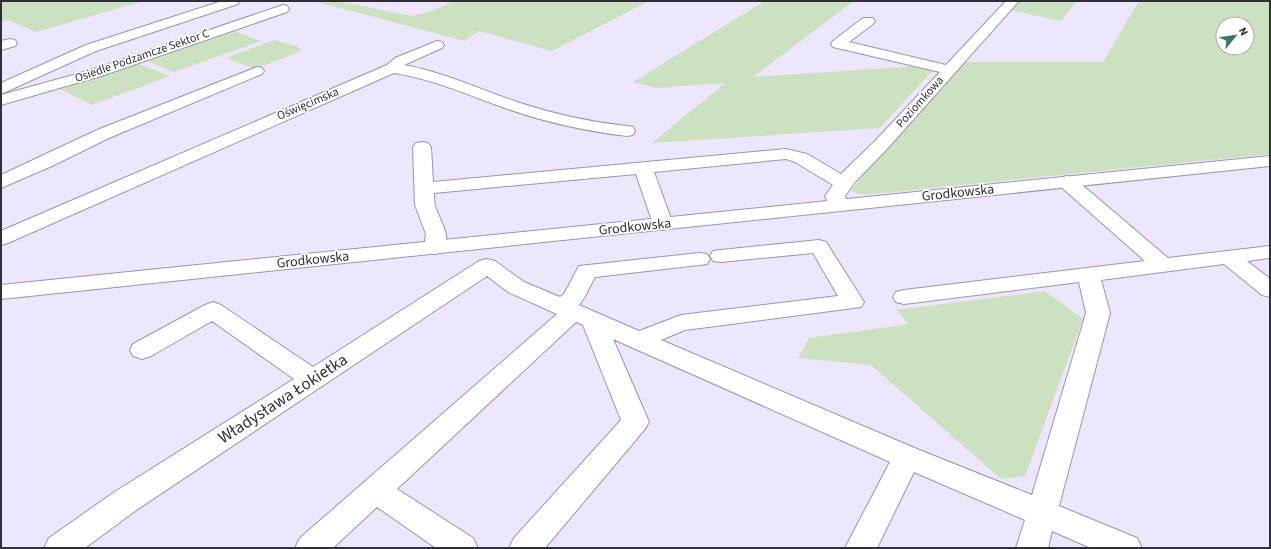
<svg xmlns="http://www.w3.org/2000/svg" width="1271" height="549" font-family="'Source Sans 3',sans-serif">
	<style>
		.green { fill: #cce1bf; fill-rule: evenodd }
		.lines { fill: none; stroke-linecap: round; stroke-linejoin: round }
		.minor-casing { stroke: #9c93ad; stroke-width: 2 }
		.major-casing { stroke: #9c93ad; stroke-width: 2 }
		.minor { fill: #fff; fill-rule: evenodd }
		.major { fill: #fff; fill-rule: evenodd }
		.labels { text-anchor: middle; dominant-baseline: central; stroke-width: 3.5; stroke-linejoin: round; paint-order: stroke }
		.far-street-label { font-size: 12px; fill: #312e38; stroke: #fff }
		.street-label { font-size: 14px; fill: #312e38; stroke: #fff }
		.near-street-label { font-size: 17px; fill: #312e38; stroke: #fff }
	</style>
	<rect width="100%" height="100%" fill="#eee6fd"/>
	<path class="green" d="M 1,1 L 144,1 L 36,32 L 8,20 L 1,22 Z
		M 313,1 L 338,1 L 412,16 L 429,12 L 455,1 L 649,1 L 552,51 L 479,31 L 465,41 Z
		M 765,1 L 854,1 L 753,77 L 917,66 L 933,70 L 880,128 L 652,143 L 725,83 L 656,88 L 633,82 Z
		M 1019,1 L 1068,1 L 1076,2 L 1061,21 L 1010,10 Z
		M 1139,1 L 1270,1 L 1270,154 L 862,195 L 851,191 L 866,171 L 963,62 L 1103,62 ZM 1223,24 L 1247,24 L 1247,48 L 1223,48 Z
		M 234,31 L 261,41 L 174,72 L 147,61 Z
		M 274,40 L 299,47 L 301,50 L 299,52 L 255,69 L 226,58 Z
		M 137,63 L 170,76 L 92,105 L 60,89 Z
		M 1045,291 L 1083,319 L 1025,476 L 1001,479 L 871,365 L 798,358 L 809,338 L 909,324 L 896,310 Z"/>
	<g class="lines">
		<g class="minor-casing">
			<path id="minor" d="M 222,1 L 240,1 L 238,4 L 96,51 L 1,94 L 1,83 L 86,45 Z
				M 1006,1 L 1019,1 L 887,149 L 855,182 L 845,196 L 848,205 L 845,209 L 838,211 L 831,209 L 825,196 L 833,185 L 795,162 L 786,159 L 654,172 L 673,224 L 670,228 L 663,230 L 656,228 L 653,224 L 636,174 L 434,193 C 434,198 434,202 435,206 C 440,221 453,238 442,252 L 435,254 L 428,252 L 424,248 L 426,234 L 415,205 L 413,147 L 416,143 L 422,142 L 428,143 L 431,147 L 433,182 L 786,149 L 807,154 L 841,174 L 875,141 L 940,72 L 833,47 L 831,44 L 833,41 L 863,18 L 873,18 L 875,21 L 873,24 L 849,42 L 946,65 Z
				M 283,5 L 287,6 L 289,9 L 287,12 L 101,76 L 1,105 L 1,95 L 91,70 Z
				M 10,39 L 15,40 L 17,43 L 15,46 L 1,50 L 1,41 Z
				M 437,41 L 442,42 L 444,45 L 442,48 L 404,65 C 443,72 479,89 517,102 C 553,114 589,122 627,126 L 633,127 L 635,131 L 633,135 L 627,136 C 585,131 544,122 505,108 C 468,95 433,79 394,73 L 8,243 L 1,245 L 1,231 L 387,65 L 395,58 Z
				M 257,67 L 262,68 L 264,71 L 262,74 L 109,138 L 52,166 L 1,188 L 1,175 L 97,130 Z
				M 1067,176 L 1074,178 L 1168,258 L 1270,246 L 1270,258 L 1247,261 L 1270,279 L 1270,297 L 1262,295 L 1224,264 L 1101,280 L 1110,313 L 1059,506 L 1137,538 L 1142,548 L 1091,548 L 1052,531 L 1048,548 L 1016,548 L 1025,520 L 914,472 L 877,548 L 845,548 L 890,462 L 613,339 L 649,422 L 645,429 L 545,548 L 509,548 L 514,538 L 621,420 L 583,325 L 576,322 L 397,489 L 473,538 L 478,548 L 436,548 L 377,507 L 333,548 L 295,548 L 300,538 L 557,314 L 508,292 L 487,276 L 135,511 L 85,548 L 44,548 L 49,538 L 113,493 L 294,379 L 212,321 L 151,356 L 142,359 L 133,356 L 130,350 L 133,344 L 205,305 L 213,302 L 221,305 L 313,367 L 479,261 L 487,259 L 495,261 L 524,282 L 560,297 L 564,294 L 579,266 L 699,253 L 707,254 L 710,259 L 707,264 L 699,265 L 595,277 L 584,298 L 579,305 L 639,331 L 681,315 L 838,296 L 813,253 L 721,262 L 713,261 L 710,256 L 713,251 L 721,250 L 819,240 L 826,242 L 864,302 L 861,307 L 685,330 L 661,340 L 917,449 L 1032,495 L 1086,313 L 1079,282 L 904,304 L 896,302 L 893,297 L 896,292 L 904,290 L 1145,261 L 1060,186 L 1058,182 L 1060,178 Z"/>
		</g>
		<g class="major-casing">
			<path id="major" d="M 1270,156 L 1270,166 L 1,299 L 1,285 Z"/>
		</g>
		<use href="#minor" class="minor"/>
		<use href="#major" class="major"/>
	</g>
	<g class="labels">
		<g class="far-street-label">
			<text transform="translate(142 56) rotate(-19)">Osiedle Podzamcze Sektor C</text>
			<text transform="translate(920 102) rotate(-48)">Poziomkowa</text>
			<text transform="translate(308 104) rotate(-23)">Oświęcimska</text>
		</g>
		<g class="street-label">
			<text transform="translate(958 193) rotate(-6)">Grodkowska</text>
			<text transform="translate(635 227) rotate(-6)">Grodkowska</text>
			<text transform="translate(313 260) rotate(-6)">Grodkowska</text>
		</g>
		<g class="near-street-label">
			<text transform="translate(283 399) rotate(-33)">Władysława Łokietka</text>
		</g>
	</g>
	<rect width="1271" height="549" fill="none" stroke="#312e38" stroke-width="4"/>
	<g transform="translate(1235 36) rotate(61)"><circle r="19" fill="#ffffff" stroke="#adabaf"/>
	<path d="M0-3L7 15L0 10L-7 15Z" fill="#32786e"/>
	<text y="-6" font-size="11" font-weight="bold" text-anchor="middle" fill="#312e38">N</text>
	</g>
</svg>
